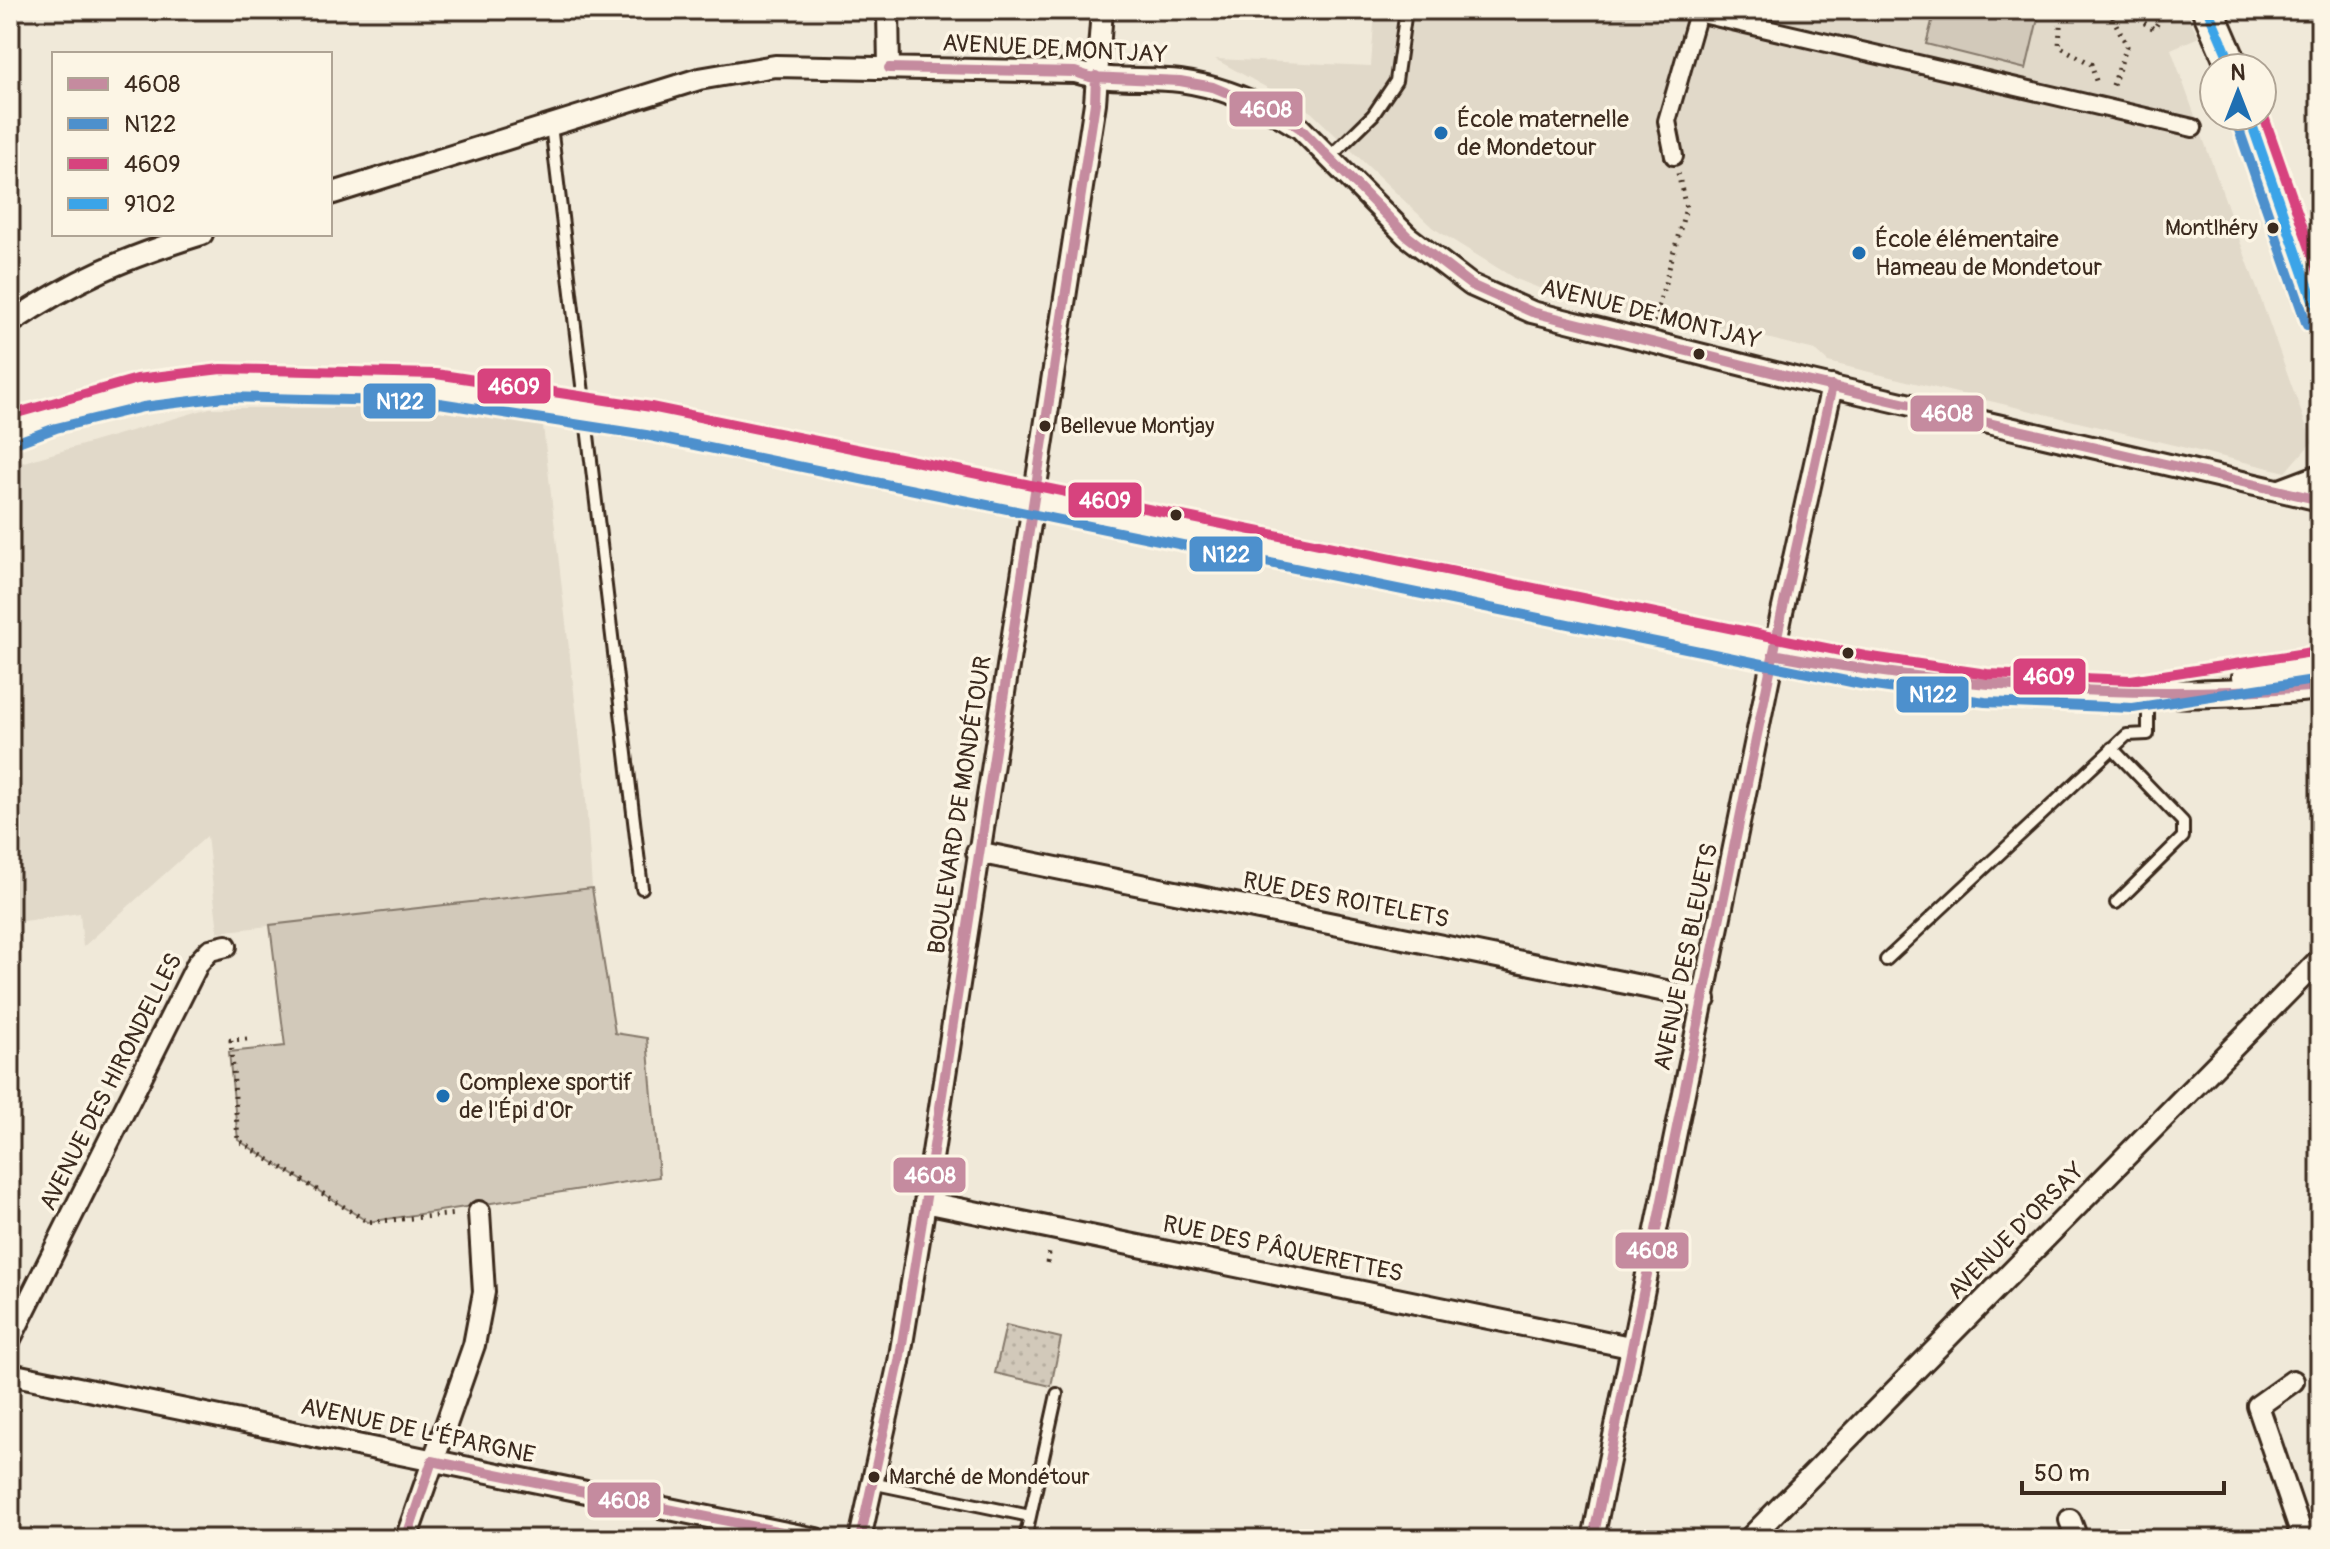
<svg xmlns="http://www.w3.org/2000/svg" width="2330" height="1549" font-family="Pangolin,sans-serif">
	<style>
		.built { fill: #e1d9c9 }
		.park { fill: url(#park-dots); stroke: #867a6c; stroke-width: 2 }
		.pitch { fill: #d2c9ba; stroke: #867a6c; stroke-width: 2 }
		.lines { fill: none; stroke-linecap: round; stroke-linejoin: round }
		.service-casing { stroke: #3b2a1e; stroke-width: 16 }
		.pedestrian-casing { stroke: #3b2a1e; stroke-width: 22 }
		.minor-casing { stroke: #3b2a1e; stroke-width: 26 }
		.tertiary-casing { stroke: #3b2a1e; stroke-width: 32 }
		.secondary-casing { stroke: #3b2a1e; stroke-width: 36 }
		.path { stroke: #3b2a1e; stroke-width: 5; stroke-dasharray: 2 6; stroke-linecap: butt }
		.service { stroke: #fcf5e5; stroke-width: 10 }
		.pedestrian { stroke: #fcf5e5; stroke-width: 16 }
		.minor { stroke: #fcf5e5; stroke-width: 20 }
		.tertiary { stroke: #fcf5e5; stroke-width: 26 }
		.secondary { stroke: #fcf5e5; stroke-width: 30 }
		.bus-1-casing { stroke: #fcf5e5; stroke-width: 16 }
		.bus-2-casing { stroke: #fcf5e5; stroke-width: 16 }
		.bus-3-casing { stroke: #fcf5e5; stroke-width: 16 }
		.bus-4-casing { stroke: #fcf5e5; stroke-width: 16 }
		.bus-1 { stroke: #c58b9f; stroke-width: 10 }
		.bus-2 { stroke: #4d90cd; stroke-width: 10 }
		.bus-3 { stroke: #d7437e; stroke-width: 10 }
		.bus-4 { stroke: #3ba4e8; stroke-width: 10 }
		.poi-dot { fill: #1f6fb2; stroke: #fcf5e5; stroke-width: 3 }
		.bus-dot { fill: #3b2a1e; stroke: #fcf5e5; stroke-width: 3 }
		.labels { text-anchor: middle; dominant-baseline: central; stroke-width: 7; stroke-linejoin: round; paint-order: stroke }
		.bus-label { font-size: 22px; fill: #3b2a1e; stroke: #fcf5e5; text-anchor: start }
		.street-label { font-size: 24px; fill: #3b2a1e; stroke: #fcf5e5 }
		.poi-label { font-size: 24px; fill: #3b2a1e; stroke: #fcf5e5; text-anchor: start }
		.line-badge { stroke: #fcf5e5; stroke-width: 3 }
		.badge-label { font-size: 22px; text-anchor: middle; font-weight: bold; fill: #fff }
	</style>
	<defs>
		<pattern id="park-dots" width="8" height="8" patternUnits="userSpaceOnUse" patternTransform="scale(2)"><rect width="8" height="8" fill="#d2c9ba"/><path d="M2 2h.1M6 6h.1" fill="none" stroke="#b5ad9f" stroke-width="1.8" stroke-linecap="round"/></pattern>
	</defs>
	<rect width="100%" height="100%" fill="#f0e9d9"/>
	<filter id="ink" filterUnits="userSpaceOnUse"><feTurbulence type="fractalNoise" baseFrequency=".0125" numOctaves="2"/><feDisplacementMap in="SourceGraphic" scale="16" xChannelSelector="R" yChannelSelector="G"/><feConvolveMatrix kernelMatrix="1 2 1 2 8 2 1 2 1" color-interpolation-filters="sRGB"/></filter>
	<g filter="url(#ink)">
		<path class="built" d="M 1375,10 L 2185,10 L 2199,37 L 2171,49 L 2312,442 L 2286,472 L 1828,362 L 1815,350 L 1644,308 L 1636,316 L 1564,298 L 1514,278 L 1433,228 L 1311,112 L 1215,59 L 1371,66 Z
			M 210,408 L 437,408 L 543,426 L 585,786 L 592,888 L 218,932 L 207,836 L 83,947 L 80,913 L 10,923 L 10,466 Z"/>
		<path class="park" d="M 1006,1325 L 1061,1338 L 1051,1386 L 995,1373 Z"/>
		<path class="pitch" d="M 1935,10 L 2040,10 L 2026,69 L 1926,44 Z
			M 592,888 L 615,1033 L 647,1038 L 659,1177 L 368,1222 L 238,1140 L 229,1052 L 285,1046 L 270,925 Z"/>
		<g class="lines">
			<g class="service-casing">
				<path id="service" d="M 551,125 L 642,888
					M 1329,158 L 1373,115 L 1396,81 L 1406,10
					M 2112,748 L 2183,822 L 2183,837 L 2116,903
					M 1886,960 L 2127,735 L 2148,734 L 2148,694
					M 871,1483 L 1030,1516
					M 1025,1539 L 1057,1394"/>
			</g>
			<g class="pedestrian-casing">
				<path id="pedestrian" d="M 1674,156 L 1667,121 L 1698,13 L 2193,128"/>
			</g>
			<g class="minor-casing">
				<path id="minor" d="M 888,10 L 889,68
					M 330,194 L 699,79 L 775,66 L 1075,72 C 1108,82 1146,77 1180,81 C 1223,87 1263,104 1300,128 L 1407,236 L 1471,285 L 1532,312 L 1803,380 L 2320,500
					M 10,323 C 75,279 127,257 202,234
					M 2280,490 L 2320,475
					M 977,852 L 1705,999
					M 925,1202 L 1630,1347
					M 10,1339 L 198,963 L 210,950 L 226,946
					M 10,1374 L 816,1539
					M 2293,1381 L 2258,1406 L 2300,1529 L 2297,1539
					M 2070,1520 L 2077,1539
					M 406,1539 L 474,1345 L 484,1292 L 479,1212
					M 860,1539 L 899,1362 L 928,1185 L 1095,103 L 1102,10
					M 1593,1539 L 1781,617 L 1832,386
					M 1749,1539 L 2320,959"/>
			</g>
			<g class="tertiary-casing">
				<path id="tertiary" d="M 10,430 L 52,415 L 140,393 L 223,383 L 434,388 L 648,421 L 1863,670 C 2015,692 2167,702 2320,686
					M 2246,676 L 2320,665"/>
			</g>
			<g class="secondary-casing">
				<path id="secondary" d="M 2208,10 L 2233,68
					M 2249,116 L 2320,320"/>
			</g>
			<path class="path" d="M 2061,10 L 2059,46 L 2091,64 L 2097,84
				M 2109,10 L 2127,46 L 2112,88
				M 2124,10 L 2154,29 L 2163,14 L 2160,10
				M 1654,322 L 1686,208 L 1678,173
				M 247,1039 L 231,1040 L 238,1140 L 368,1222 L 457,1214
				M 1047,1263 L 1050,1249"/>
			<use href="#service" class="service"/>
			<use href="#pedestrian" class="pedestrian"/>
			<use href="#minor" class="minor"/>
			<use href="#tertiary" class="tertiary"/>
			<use href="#secondary" class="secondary"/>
			<g class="bus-1-casing">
				<path id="bus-1" d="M 889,68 L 1075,72 L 1090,77 L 1180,81 L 1213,87 L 1282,116 L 1300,128 L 1407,236 L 1471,285 L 1532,312 L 1803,380 L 2320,500
					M 1773,654 C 1955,688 2135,701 2320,686
					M 432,1461 L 816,1539
					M 406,1539 L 432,1461
					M 860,1539 L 899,1362 L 928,1185 L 1095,103 L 1096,76
					M 1593,1539 L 1781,617 L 1832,386"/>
			</g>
			<g class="bus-2-casing">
				<path id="bus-2" d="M 2236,121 L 2307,325
					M 15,443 L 56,428 L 143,407 L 224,397 L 433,402 L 646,435 L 1861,684 L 1985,702 L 2133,708 L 2320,679"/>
			</g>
			<g class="bus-3-casing">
				<path id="bus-3" d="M 2262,111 L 2320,277
					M 10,415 L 137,379 L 221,369 L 436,374 L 651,407 L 1865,656 L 1987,674 L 2131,680 L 2318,651"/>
			</g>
			<g class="bus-4-casing">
				<path id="bus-4" d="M 2208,10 L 2233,68
					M 2249,116 L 2320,320"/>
			</g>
			<use href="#bus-1" class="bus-1"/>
			<use href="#bus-2" class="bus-2"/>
			<use href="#bus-3" class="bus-3"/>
			<use href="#bus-4" class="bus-4"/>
		</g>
	</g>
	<g class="poi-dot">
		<circle cx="1441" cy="133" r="8"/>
		<circle cx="1859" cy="253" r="8"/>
		<circle cx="443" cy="1096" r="8"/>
	</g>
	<g class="bus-dot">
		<circle cx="2273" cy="228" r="7"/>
		<circle cx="1699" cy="354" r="7"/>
		<circle cx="1045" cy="426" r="7"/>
		<circle cx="1176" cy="515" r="7"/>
		<circle cx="1848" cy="653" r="7"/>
		<circle cx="874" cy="1477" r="7"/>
	</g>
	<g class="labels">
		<g class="bus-label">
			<text x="2258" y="228" text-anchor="end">Montlhéry</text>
			<text x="1060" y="426">Bellevue Montjay</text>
			<text x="889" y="1477">Marché de Mondétour</text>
		</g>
		<g class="street-label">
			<text transform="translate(1055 49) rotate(3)">AVENUE DE MONTJAY</text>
			<text transform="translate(1651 314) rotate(14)">AVENUE DE MONTJAY</text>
			<text transform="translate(960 805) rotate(-81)">BOULEVARD DE MONDÉTOUR</text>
			<text transform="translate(1346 900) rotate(11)">RUE DES ROITELETS</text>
			<text transform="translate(1686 957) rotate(-78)">AVENUE DES BLEUETS</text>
			<text transform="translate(111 1082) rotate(-63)">AVENUE DES HIRONDELLES</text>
			<text transform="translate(2016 1231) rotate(-45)">AVENUE D'ORSAY</text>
			<text transform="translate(1283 1249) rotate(12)">RUE DES PÂQUERETTES</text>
			<text transform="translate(418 1431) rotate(12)">AVENUE DE L'ÉPARGNE</text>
		</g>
		<g class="poi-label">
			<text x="1457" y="119">École maternelle<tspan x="1457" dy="28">de Mondetour</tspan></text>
			<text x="1875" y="239">École élémentaire<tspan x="1875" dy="28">Hameau de Mondetour</tspan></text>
			<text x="459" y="1082">Complexe sportif<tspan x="459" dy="28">de l'Épi d'Or</tspan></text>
		</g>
	</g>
	<g class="line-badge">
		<rect x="1228" y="90" width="76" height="38" rx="8" fill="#c58b9f"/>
		<rect x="476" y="367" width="76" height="38" rx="8" fill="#d7437e"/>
		<rect x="362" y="382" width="75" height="38" rx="8" fill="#4d90cd"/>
		<rect x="1909" y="394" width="76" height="39" rx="8" fill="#c58b9f"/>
		<rect x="1067" y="481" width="76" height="38" rx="8" fill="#d7437e"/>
		<rect x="1188" y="535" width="76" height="38" rx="8" fill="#4d90cd"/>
		<rect x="2012" y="657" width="75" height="39" rx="8" fill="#d7437e"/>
		<rect x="1895" y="675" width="75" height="39" rx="8" fill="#4d90cd"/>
		<rect x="892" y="1156" width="75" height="38" rx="8" fill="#c58b9f"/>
		<rect x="1614" y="1231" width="76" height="39" rx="8" fill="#c58b9f"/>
		<rect x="586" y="1481" width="76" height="38" rx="8" fill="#c58b9f"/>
	</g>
	<g class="badge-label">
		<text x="1266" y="117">4608</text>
		<text x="514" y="394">4609</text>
		<text x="400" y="409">N122</text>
		<text x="1947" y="421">4608</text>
		<text x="1105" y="508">4609</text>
		<text x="1226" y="562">N122</text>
		<text x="2049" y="684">4609</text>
		<text x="1933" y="702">N122</text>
		<text x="930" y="1183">4608</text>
		<text x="1652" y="1258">4608</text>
		<text x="624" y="1508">4608</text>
	</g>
	<rect width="2330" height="1549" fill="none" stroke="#fcf5e5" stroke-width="40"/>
	<rect x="20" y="20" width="2290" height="1509" fill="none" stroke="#3b2a1e" stroke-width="3" filter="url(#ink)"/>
	<rect x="52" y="52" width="280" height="184" fill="#fcf5e5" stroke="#afa495" stroke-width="2"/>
	<rect x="68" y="78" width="40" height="12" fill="#c58b9f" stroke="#afa495" stroke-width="2"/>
	<text x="124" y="92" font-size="24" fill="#3b2a1e">4608</text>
	<rect x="68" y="118" width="40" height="12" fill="#4d90cd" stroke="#afa495" stroke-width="2"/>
	<text x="124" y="132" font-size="24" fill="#3b2a1e">N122</text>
	<rect x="68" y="158" width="40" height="12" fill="#d7437e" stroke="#afa495" stroke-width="2"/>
	<text x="124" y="172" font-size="24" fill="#3b2a1e">4609</text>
	<rect x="68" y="198" width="40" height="12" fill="#3ba4e8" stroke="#afa495" stroke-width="2"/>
	<text x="124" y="212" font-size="24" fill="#3b2a1e">9102</text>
	<g transform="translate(2238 92)"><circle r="38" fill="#fcf5e5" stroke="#afa495" stroke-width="2"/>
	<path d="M0-6L14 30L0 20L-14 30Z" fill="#1f6fb2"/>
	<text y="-12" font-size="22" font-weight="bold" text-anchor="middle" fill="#3b2a1e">N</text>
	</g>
	<path d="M2022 1481v12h202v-12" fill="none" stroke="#3b2a1e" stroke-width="4"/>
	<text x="2034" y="1481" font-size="24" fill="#3b2a1e" stroke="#fcf5e5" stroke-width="6" paint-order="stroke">50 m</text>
</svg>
